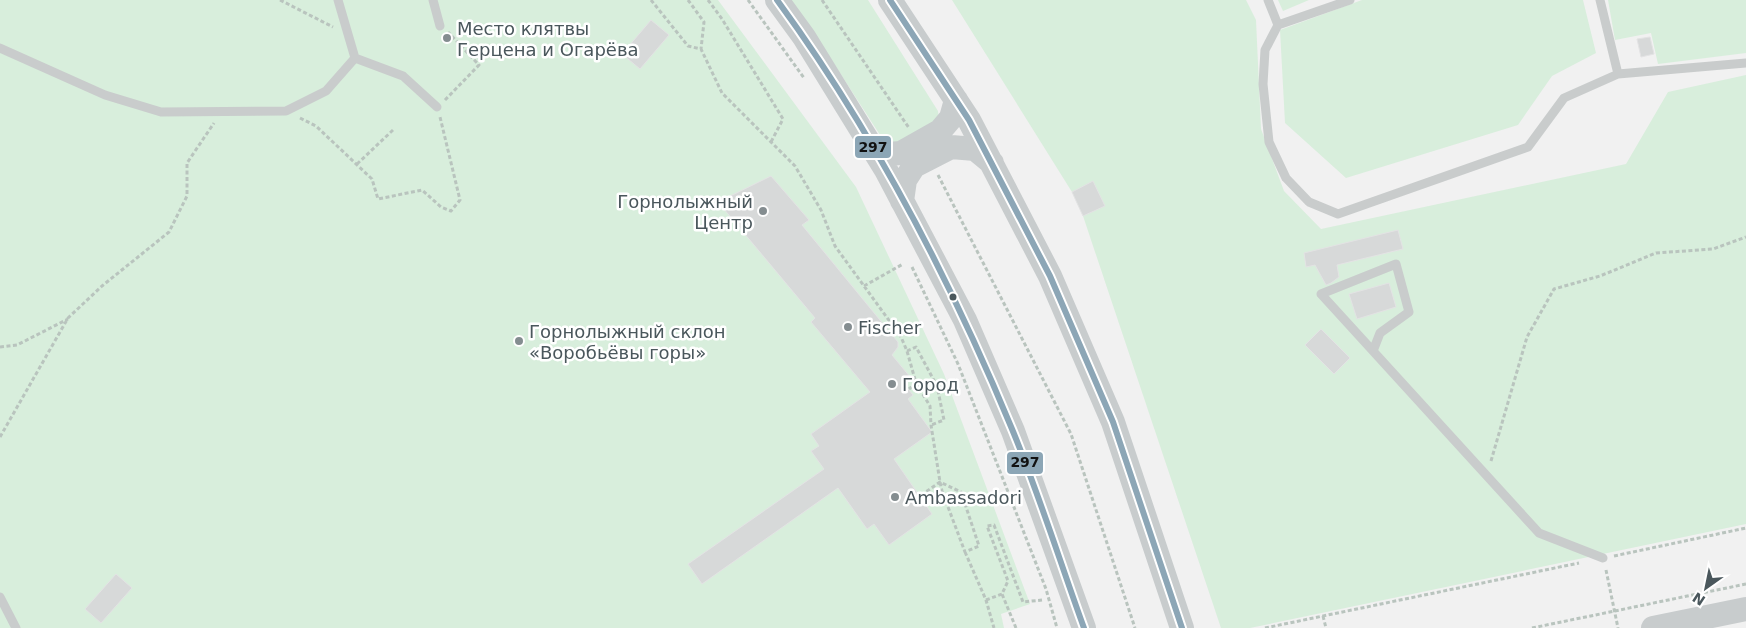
<svg xmlns="http://www.w3.org/2000/svg" width="1746" height="628" font-family="'DejaVu Sans',sans-serif">
	<style>
		.green { fill: #d8eedc }
		.building { fill: #d7d9d9; stroke: #e3e3e4 }
		.lines { fill: none; stroke-linecap: round; stroke-linejoin: round }
		.path { stroke: #b9c4be; stroke-width: 3; stroke-dasharray: 4 2.5; stroke-linecap: butt }
		.lane { stroke: #c9cccc; stroke-width: 9 }
		.secondary { stroke: #c8cccd; stroke-width: 24 }
		.bus-1-casing { stroke: #fff; stroke-width: 10 }
		.bus-1 { stroke: #8ca6b6; stroke-width: 6 }
		.poi-dot { fill: #848d90; stroke: #fff; stroke-width: 2 }
		.bus-dot { fill: #4a575c; stroke: #fff; stroke-width: 2 }
		.labels { text-anchor: middle; dominant-baseline: central; stroke-width: 5; stroke-linejoin: round; paint-order: stroke }
		.poi-label { font-size: 18px; fill: #4a575c; stroke: #fff; text-anchor: start }
		.line-badge { stroke: #fff; stroke-width: 2 }
		.pale-badge-label { font-size: 14px; text-anchor: middle; font-weight: bold; fill: #111 }
	</style>
	<rect width="100%" height="100%" fill="#f1f1f1"/>
	<path class="green" d="M 0,0 L 718,0 L 856,187 L 944,374 L 1030,604 L 1001,614 L 1004,628 L 0,628 Z
		M 790,0 L 868,0 L 938,111 L 939,118 L 891,152 L 820,42 Z
		M 952,0 L 1246,0 L 1256,20 L 1261,129 L 1284,191 L 1321,229 L 1626,164 L 1668,92 L 1746,75 L 1746,524 L 1250,628 L 1221,628 L 1083,216 L 1072,192 Z
		M 1278,0 L 1309,0 L 1283,11 Z
		M 1362,0 L 1583,0 L 1596,53 L 1552,76 L 1518,125 L 1346,178 L 1285,123 L 1280,30 Z
		M 1608,0 L 1746,0 L 1746,53 L 1658,64 L 1651,33 L 1615,40 Z"/>
	<path class="building" d="M 651,20 L 669,35 L 640,69 L 622,54 Z
		M 1650,37 L 1654,54 L 1641,57 L 1637,39 Z
		M 771,176 L 809,220 L 802,225 L 898,342 L 898,347 L 892,355 L 911,378 L 904,384 L 913,395 L 908,399 L 932,432 L 894,459 L 932,514 L 889,545 L 874,524 L 867,529 L 838,488 L 702,584 L 688,564 L 824,469 L 811,451 L 819,446 L 811,434 L 870,392 L 811,322 L 815,318 L 718,202 Z
		M 1093,181 L 1105,206 L 1083,216 L 1072,192 Z
		M 1398,230 L 1403,249 L 1337,265 L 1339,277 L 1331,283 L 1326,285 L 1315,265 L 1306,267 L 1304,253 Z
		M 1389,283 L 1396,307 L 1357,319 L 1349,294 Z
		M 1321,329 L 1350,358 L 1334,374 L 1305,345 Z
		M 116,574 L 132,588 L 101,623 L 85,609 Z"/>
	<g class="lines">
		<path class="path" d="M 280,0 L 333,27
			M 651,0 L 688,46 L 701,49 L 722,93 L 795,166 L 821,210 L 835,246 L 901,337 L 907,351 L 916,383 L 909,389
			M 688,0 L 704,22 L 701,49
			M 708,0 L 722,19 L 783,119 L 771,142
			M 748,0 L 804,78
			M 822,0 L 909,128
			M 445,100 L 479,65 L 448,32
			M 300,118 L 316,126 L 372,179 L 378,199 L 422,190 L 441,207 L 451,211 L 460,200 L 440,117
			M 357,164 L 393,130
			M 938,175 L 1071,434 L 1135,628
			M 912,267 L 958,364 L 1046,589 L 1057,628
			M 864,286 L 903,264
			M 0,347 L 17,345 L 68,319
			M 907,351 L 916,347 L 937,386 L 944,420 L 931,425
			M 916,383 L 930,406 L 931,425 L 940,482 L 942,491 L 965,552 L 979,546 L 961,492 L 940,482 L 920,496
			M 937,386 L 956,380
			M 0,437 L 68,318 L 102,286 L 169,232 L 187,196 L 187,163 L 214,123
			M 1491,461 L 1527,337 L 1554,289 L 1600,276 L 1656,253 L 1713,249 L 1746,237
			M 965,552 L 986,600 L 994,628
			M 1614,556 L 1746,528
			M 1606,570 L 1618,628
			M 986,600 L 1002,594
			M 1323,616 L 1326,628
			M 1016,628 L 1002,594 L 1008,581 L 987,526 L 994,525 L 1023,602 L 1042,600
			M 1265,628 L 1579,563
			M 1532,628 L 1746,584"/>
		<path class="lane" d="M 433,0 L 440,26
			M 1268,0 L 1278,25
			M 1350,0 L 1278,25 L 1265,50 L 1263,84 L 1269,142 L 1286,178 L 1309,202 L 1338,214 L 1528,147 L 1564,98 L 1618,74 L 1746,63
			M 1600,0 L 1618,74
			M 0,48 L 105,95 L 161,112 L 286,111 L 326,91 L 355,58 L 338,0
			M 355,58 L 403,76 L 437,107
			M 1373,351 L 1380,333 L 1409,312 L 1396,264 L 1321,294 L 1539,533 L 1603,558
			M 0,597 L 16,628"/>
		<path class="secondary" d="M 777,0 L 804,37 L 886,170 L 965,320 L 1013,431 L 1084,628
			M 890,0 L 969,120 L 1050,276 L 1113,422 L 1182,628
			M 869,143 L 887,154 L 901,153 L 940,131 L 951,118 L 956,100
			M 902,201 L 905,180 L 914,166 L 951,147 L 975,149 L 992,163
			M 1653,628 L 1746,609"/>
		<g class="bus-1-casing">
			<path id="bus-1" d="M 777,0 C 873,131 950,279 1012,429 C 1039,494 1060,562 1084,628
				M 890,0 L 969,120 L 1050,276 L 1113,422 L 1182,628"/>
		</g>
		<use href="#bus-1" class="bus-1"/>
	</g>
	<g class="poi-dot">
		<circle cx="447" cy="38" r="5"/>
		<circle cx="763" cy="211" r="5"/>
		<circle cx="848" cy="327" r="5"/>
		<circle cx="519" cy="341" r="5"/>
		<circle cx="892" cy="384" r="5"/>
		<circle cx="895" cy="497" r="5"/>
	</g>
	<circle class="bus-dot" cx="953" cy="297" r="4.5"/>
	<g class="labels">
		<g class="poi-label">
			<text x="457" y="28">Место клятвы<tspan x="457" dy="21">Герцена и Огарёва</tspan></text>
			<text x="753" y="201" text-anchor="end">Горнолыжный<tspan x="753" dy="21">Центр</tspan></text>
			<text x="858" y="327">Fischer</text>
			<text x="529" y="331">Горнолыжный склон<tspan x="529" dy="21">«Воробьёвы горы»</tspan></text>
			<text x="902" y="384">Город</text>
			<text x="905" y="497">Ambassadori</text>
		</g>
	</g>
	<g class="line-badge">
		<rect x="854" y="135" width="38" height="24" rx="5" fill="#8ca6b6"/>
		<rect x="1006" y="451" width="38" height="24" rx="5" fill="#8ca6b6"/>
	</g>
	<g class="pale-badge-label">
		<text x="873" y="152">297</text>
		<text x="1025" y="467">297</text>
	</g>
	<g transform="translate(1706 588) rotate(213)" stroke="#ffffff" stroke-width="4" paint-order="stroke">
	<path d="M0-4L9 19L0 12L-9 19Z" fill="#4a575c"/>
	<text y="-8" font-size="14" font-weight="bold" text-anchor="middle" fill="#4a575c">N</text>
	</g>
</svg>
